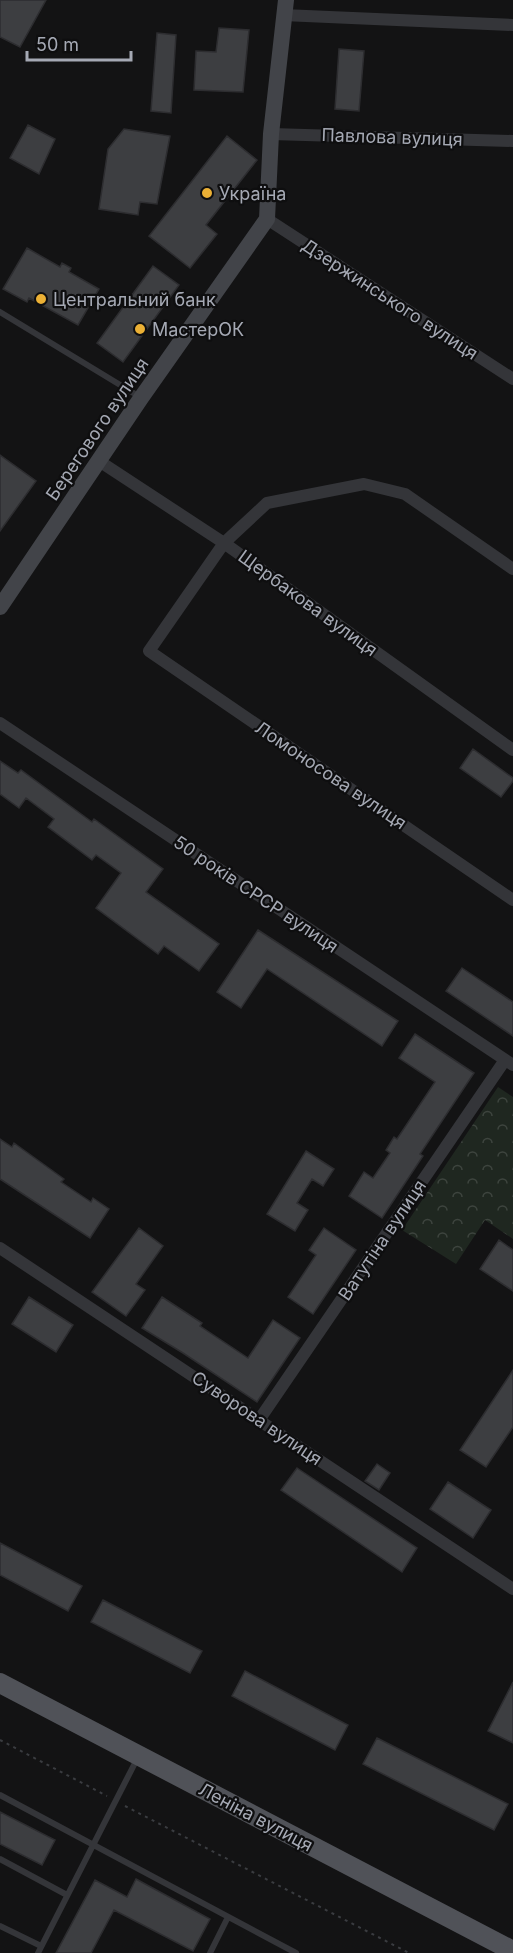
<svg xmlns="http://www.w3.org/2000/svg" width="513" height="1953" font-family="Inter,sans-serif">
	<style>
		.park { fill: url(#park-crowns) }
		.building { fill: #3d3e41; stroke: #2d2d30; stroke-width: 1.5 }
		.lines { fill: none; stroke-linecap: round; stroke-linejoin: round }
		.path { stroke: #3a3c40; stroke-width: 2; stroke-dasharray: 3 4.5; stroke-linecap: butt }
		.lane { stroke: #343539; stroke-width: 6 }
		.street { stroke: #343539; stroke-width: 12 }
		.secondary { stroke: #424449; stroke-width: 16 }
		.primary { stroke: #505258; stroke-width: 20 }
		.poi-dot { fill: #ebb035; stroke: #0e0e0f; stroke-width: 2 }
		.labels { text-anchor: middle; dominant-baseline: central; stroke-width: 4.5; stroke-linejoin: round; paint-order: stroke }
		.street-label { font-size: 18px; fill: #a5a9b4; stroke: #0e0e0f }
		.poi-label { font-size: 18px; fill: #a5a9b4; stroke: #0e0e0f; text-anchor: start }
	</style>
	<defs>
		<pattern id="park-crowns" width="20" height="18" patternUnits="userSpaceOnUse" patternTransform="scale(1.5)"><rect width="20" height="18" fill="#1f2720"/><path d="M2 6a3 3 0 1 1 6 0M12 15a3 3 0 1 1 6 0" fill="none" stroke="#3d443e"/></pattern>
	</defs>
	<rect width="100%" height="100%" fill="#131314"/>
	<path class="park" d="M 498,1087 L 513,1097 L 513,1239 L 485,1220 L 456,1264 L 402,1230 Z"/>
	<path class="building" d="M 0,0 L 46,0 L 20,47 L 0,37 Z
		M 219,28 L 249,30 L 243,92 L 194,90 L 196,51 L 216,52 Z
		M 157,33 L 176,35 L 171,113 L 151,111 Z
		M 339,49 L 364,51 L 359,111 L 335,109 Z
		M 28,125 L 55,139 L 39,174 L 10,158 Z
		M 124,129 L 170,136 L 157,204 L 140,202 L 138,215 L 99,209 L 108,149 Z
		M 227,136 L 257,160 L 206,225 L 217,234 L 190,268 L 149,236 Z
		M 27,248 L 60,267 L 62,263 L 71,268 L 69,272 L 99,289 L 78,325 L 29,298 L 27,302 L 3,289 Z
		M 153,266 L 179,285 L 123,362 L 97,343 Z
		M 0,455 L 36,481 L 0,531 Z
		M 473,749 L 513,778 L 513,781 L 501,797 L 460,768 Z
		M 0,761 L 18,773 L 21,770 L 92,822 L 94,819 L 163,869 L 146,892 L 219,944 L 199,971 L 164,946 L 158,954 L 96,908 L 121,873 L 96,855 L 92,860 L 48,827 L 54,819 L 26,798 L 19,808 L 0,794 Z
		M 258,930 L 398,1021 L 382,1046 L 267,969 L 241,1008 L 217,992 Z
		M 462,968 L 513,1002 L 513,1036 L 446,991 Z
		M 415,1034 L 474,1073 L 420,1154 L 423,1156 L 382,1218 L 349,1196 L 364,1172 L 373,1178 L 390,1153 L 386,1150 L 394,1137 L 397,1139 L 435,1082 L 399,1058 Z
		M 0,1139 L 12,1147 L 14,1143 L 64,1179 L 61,1182 L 91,1202 L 93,1198 L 109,1209 L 90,1238 L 0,1179 Z
		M 306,1151 L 334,1169 L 323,1186 L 312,1179 L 297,1203 L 308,1210 L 295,1231 L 267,1214 Z
		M 139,1228 L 163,1246 L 136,1284 L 145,1290 L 126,1316 L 92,1292 Z
		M 324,1228 L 356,1250 L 313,1314 L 288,1297 L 316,1255 L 309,1250 Z
		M 499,1240 L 513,1250 L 513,1291 L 480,1269 Z
		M 29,1297 L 73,1325 L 56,1352 L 12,1324 Z
		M 162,1297 L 202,1323 L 200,1326 L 248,1358 L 273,1320 L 300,1338 L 257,1402 L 183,1353 L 142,1328 Z
		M 513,1370 L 513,1427 L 486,1467 L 460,1450 Z
		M 377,1464 L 390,1473 L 379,1490 L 365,1481 Z
		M 297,1468 L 417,1548 L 402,1572 L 281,1490 Z
		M 448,1482 L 491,1510 L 473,1538 L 430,1509 Z
		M 0,1543 L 82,1586 L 68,1611 L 0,1575 Z
		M 103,1600 L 202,1651 L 190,1673 L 91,1622 Z
		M 245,1671 L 348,1725 L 335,1750 L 232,1696 Z
		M 513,1682 L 513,1743 L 488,1731 Z
		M 377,1738 L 508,1804 L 494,1830 L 363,1764 Z
		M 0,1812 L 55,1840 L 42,1865 L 0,1844 Z
		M 136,1879 L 210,1919 L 193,1951 L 114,1910 L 91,1953 L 56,1953 L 95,1880 L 127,1897 Z"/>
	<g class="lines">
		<path class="path" d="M 0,1740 L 107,1796
			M 125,1806 L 409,1953"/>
		<path class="lane" d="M 0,312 L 140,397
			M 0,1795 L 296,1953
			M 0,1859 L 67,1895
			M 0,1926 L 41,1946
			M 38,1953 L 137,1759
			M 210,1953 L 228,1917"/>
		<path class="street" d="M 283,15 L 513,25
			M 271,134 L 513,141
			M 267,219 L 513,379
			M 99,461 L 224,543 L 513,750
			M 513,569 L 405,494 L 364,484 L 267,503 L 224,543 L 149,651 L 513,900
			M 0,723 L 513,1065
			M 0,1248 L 513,1589
			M 259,1420 L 505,1060"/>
		<path class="secondary" d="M 0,607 L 141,398 L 267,219 L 271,134 L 286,0"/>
		<path class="primary" d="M 0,1683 L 513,1951"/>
	</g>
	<g class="poi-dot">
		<circle cx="207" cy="193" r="6"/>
		<circle cx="41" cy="299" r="6"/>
		<circle cx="140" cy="329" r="6"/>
	</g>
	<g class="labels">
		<g class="street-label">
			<text transform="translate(392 137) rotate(2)">Павлова вулиця</text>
			<text transform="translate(390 299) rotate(33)">Дзержинського вулиця</text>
			<text transform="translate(97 429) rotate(-56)">Берегового вулиця</text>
			<text transform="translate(308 603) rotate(36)">Щербакова вулиця</text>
			<text transform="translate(331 775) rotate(34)">Ломоносова вулиця</text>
			<text transform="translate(256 894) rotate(34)">50 років СРСР вулиця</text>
			<text transform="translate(382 1240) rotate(-56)">Ватутіна вулиця</text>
			<text transform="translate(257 1418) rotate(34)">Суворова вулиця</text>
			<text transform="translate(256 1817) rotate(28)">Леніна вулиця</text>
		</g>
		<g class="poi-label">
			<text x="219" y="193">Україна</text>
			<text x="53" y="299">Центральний банк</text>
			<text x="152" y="329">МастерОК</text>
		</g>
	</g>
	<path d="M27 51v9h104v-9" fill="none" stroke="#a5a9b4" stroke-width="3"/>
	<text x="36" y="51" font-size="18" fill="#a5a9b4" stroke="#0e0e0f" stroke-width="4.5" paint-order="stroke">50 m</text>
</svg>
